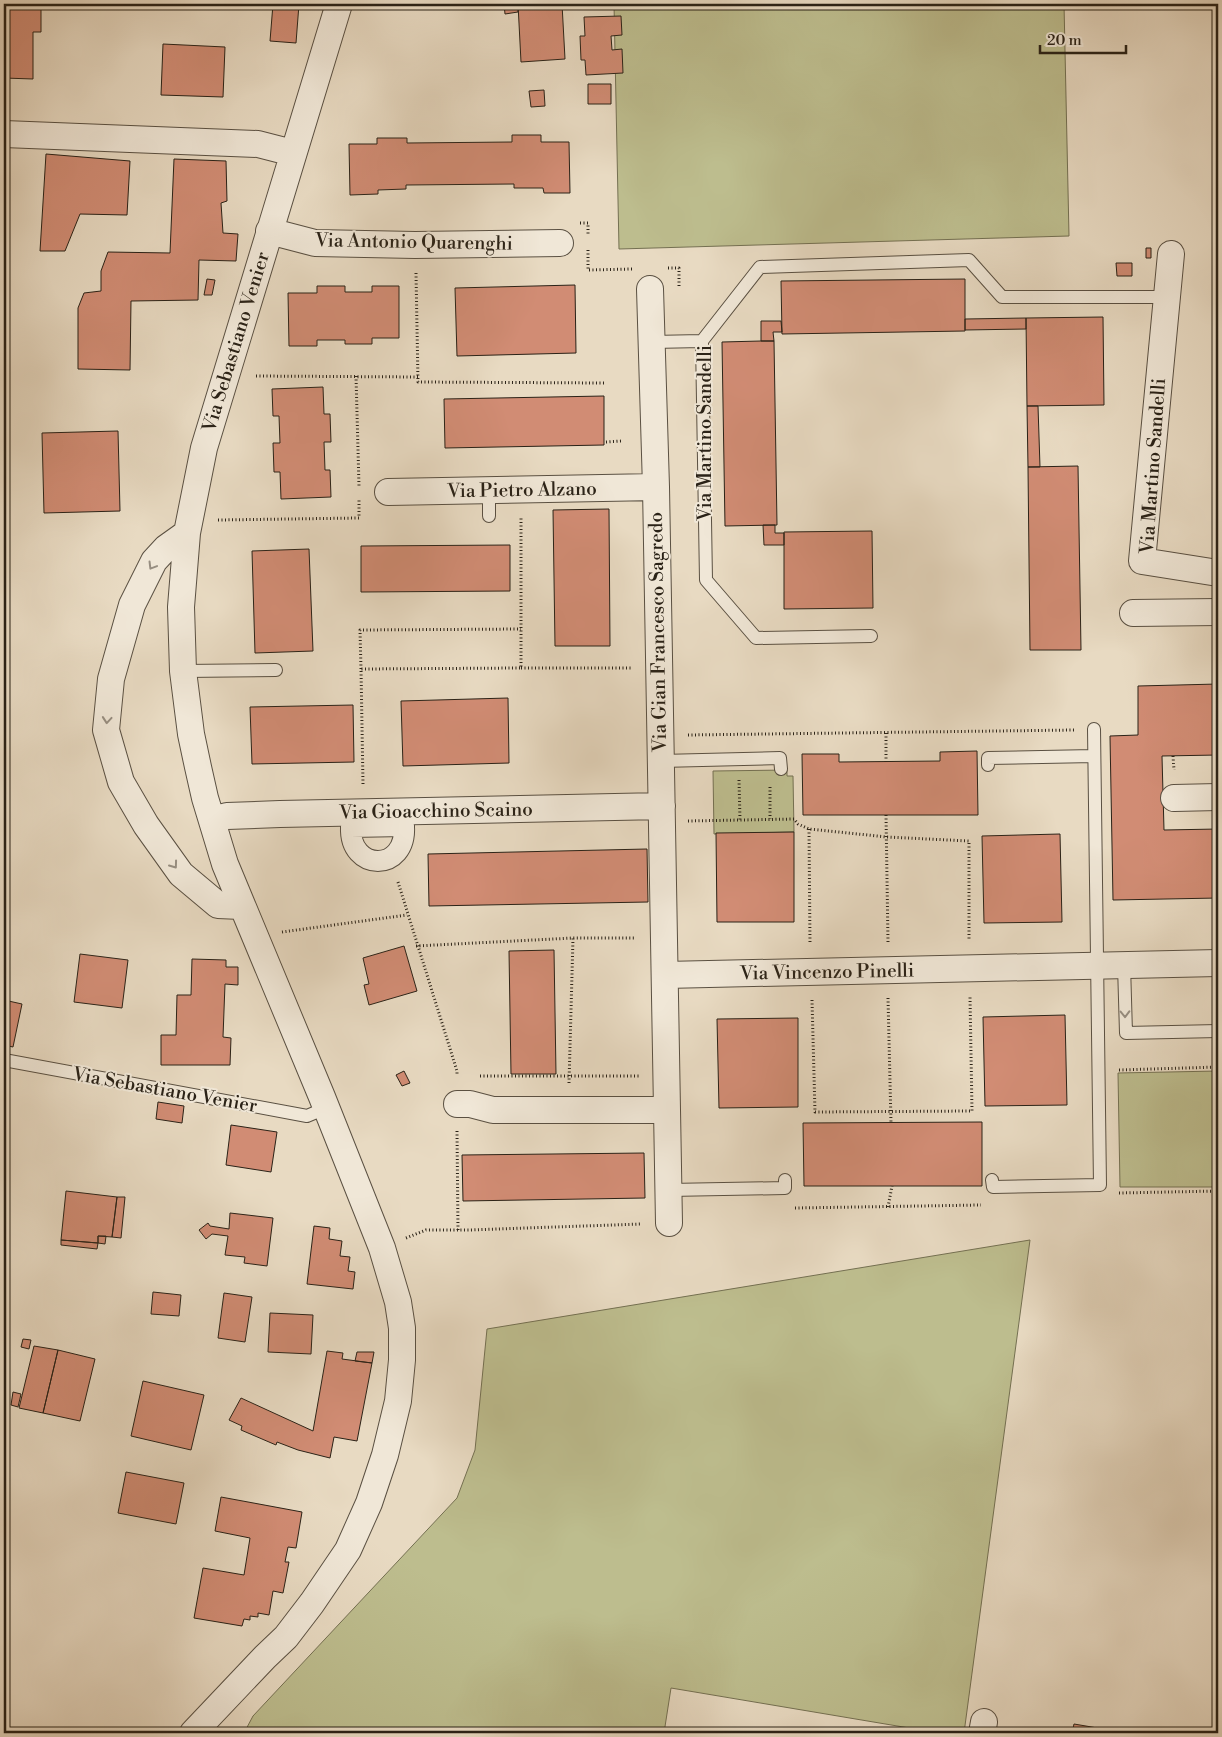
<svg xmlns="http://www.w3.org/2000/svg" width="1222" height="1737" font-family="'Libre Bodoni',serif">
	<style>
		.green { fill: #bdbd8e; stroke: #747052 }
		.building { fill: #d18c74; stroke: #2a2217 }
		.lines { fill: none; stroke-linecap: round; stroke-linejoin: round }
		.service-casing { stroke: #5a5042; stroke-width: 14 }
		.pedestrian-casing { stroke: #5a5042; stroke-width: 22 }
		.minor-casing { stroke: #5a5042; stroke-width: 28 }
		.path { stroke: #2a2217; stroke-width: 3; stroke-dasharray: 1 2.5; stroke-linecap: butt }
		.service { stroke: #f0e7d7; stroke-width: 12 }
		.pedestrian { stroke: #f0e7d7; stroke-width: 20 }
		.minor { stroke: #f0e7d7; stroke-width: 26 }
		.oneway { stroke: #978e81 }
		.labels { text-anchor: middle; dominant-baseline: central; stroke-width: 4; stroke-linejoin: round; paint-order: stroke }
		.street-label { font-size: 19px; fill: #2a2217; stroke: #f0e7d7 }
	</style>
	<rect width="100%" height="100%" fill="#e8dac2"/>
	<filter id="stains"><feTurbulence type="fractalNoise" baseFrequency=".004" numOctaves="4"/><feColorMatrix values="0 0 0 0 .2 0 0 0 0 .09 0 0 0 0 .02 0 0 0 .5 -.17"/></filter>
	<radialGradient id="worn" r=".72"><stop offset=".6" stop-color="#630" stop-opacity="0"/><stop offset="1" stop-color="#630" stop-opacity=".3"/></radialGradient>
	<path class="green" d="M 614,4 L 1064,4 L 1069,236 L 619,249 Z
		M 787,770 L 787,776 L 793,776 L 794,832 L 714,834 L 713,771 Z
		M 1218,1071 L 1218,1187 L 1120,1187 L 1118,1073 Z
		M 1030,1240 L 964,1733 L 939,1733 L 671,1688 L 664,1733 L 244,1733 L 253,1716 L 457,1498 L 475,1450 L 487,1329 Z"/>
	<path class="building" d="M 4,4 L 41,4 L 41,32 L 33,32 L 33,79 L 4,78 Z
		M 273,4 L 299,4 L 296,43 L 270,41 Z
		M 504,4 L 518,4 L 518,12 L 505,14 Z
		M 518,4 L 562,4 L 565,59 L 521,62 Z
		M 602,4 L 623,4 L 623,6 L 602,8 Z
		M 621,16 L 622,35 L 611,36 L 612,50 L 622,49 L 623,73 L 586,75 L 585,60 L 581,60 L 580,36 L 585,36 L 584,17 Z
		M 163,44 L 225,47 L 223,97 L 161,95 Z
		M 588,84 L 611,84 L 611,104 L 588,104 Z
		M 544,90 L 545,106 L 531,107 L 529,91 Z
		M 512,135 L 541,135 L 541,142 L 569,142 L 570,193 L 544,193 L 543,188 L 514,188 L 514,184 L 406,185 L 406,189 L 378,190 L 378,194 L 350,195 L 349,144 L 377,144 L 377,138 L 407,138 L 407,143 L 512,142 Z
		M 46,154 L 130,161 L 127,215 L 80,214 L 65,251 L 40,251 Z
		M 174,159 L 226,161 L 227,201 L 221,203 L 223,233 L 238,234 L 236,261 L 199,260 L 198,300 L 131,301 L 130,370 L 78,369 L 78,308 L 84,293 L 101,291 L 101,271 L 108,252 L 170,253 Z
		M 1146,248 L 1151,248 L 1151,258 L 1146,258 Z
		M 1116,263 L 1132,263 L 1132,276 L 1117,276 Z
		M 207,279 L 215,280 L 212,295 L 204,295 Z
		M 965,279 L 965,331 L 782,334 L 781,281 Z
		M 575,285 L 576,353 L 457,356 L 455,288 Z
		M 317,286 L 345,286 L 345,292 L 372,292 L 372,286 L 399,286 L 399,338 L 372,338 L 372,344 L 345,344 L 345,340 L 317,340 L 317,346 L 289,346 L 288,293 L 317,293 Z
		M 1103,317 L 1104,405 L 1027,406 L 1026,318 Z
		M 1026,318 L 1026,329 L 965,330 L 965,319 Z
		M 761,321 L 781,321 L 782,332 L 773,332 L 774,341 L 761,341 Z
		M 761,341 L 774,341 L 777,525 L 725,526 L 722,342 Z
		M 323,387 L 324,414 L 330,414 L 331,442 L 324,442 L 325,470 L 330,470 L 331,497 L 281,499 L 280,472 L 274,472 L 273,443 L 280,443 L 279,416 L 273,416 L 272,389 Z
		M 604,396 L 604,445 L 445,448 L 444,399 Z
		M 1027,406 L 1038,406 L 1040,467 L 1028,467 Z
		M 118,431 L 120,511 L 44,513 L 42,433 Z
		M 1078,466 L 1081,650 L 1030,650 L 1028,467 Z
		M 609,509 L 610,646 L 555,646 L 553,510 Z
		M 763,525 L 775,525 L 775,533 L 784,533 L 784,545 L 764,545 Z
		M 872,531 L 873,608 L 784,609 L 784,532 Z
		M 510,545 L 510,591 L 361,592 L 361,546 Z
		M 309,549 L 313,651 L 255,653 L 252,551 Z
		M 1218,684 L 1218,755 L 1162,756 L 1164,830 L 1218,829 L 1218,898 L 1113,900 L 1110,736 L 1138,735 L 1138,686 Z
		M 508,698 L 509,763 L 403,766 L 401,701 Z
		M 353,705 L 354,762 L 252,764 L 250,707 Z
		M 977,751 L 978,815 L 803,815 L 802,754 L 839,754 L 839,762 L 940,761 L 940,752 Z
		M 794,832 L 794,922 L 717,922 L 716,833 Z
		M 1060,834 L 1062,922 L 984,923 L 982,836 Z
		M 647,849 L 648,902 L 429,906 L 428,854 Z
		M 404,946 L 417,991 L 369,1005 L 364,985 L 369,984 L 363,958 Z
		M 554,950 L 556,1074 L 511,1074 L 509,951 Z
		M 80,954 L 128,960 L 122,1008 L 74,1002 Z
		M 192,959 L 226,960 L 226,967 L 238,967 L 238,985 L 225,984 L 223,1037 L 231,1038 L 230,1065 L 161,1065 L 161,1035 L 176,1035 L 177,995 L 191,995 Z
		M 4,1000 L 22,1004 L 13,1047 L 4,1045 Z
		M 1065,1015 L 1067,1105 L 985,1106 L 983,1017 Z
		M 798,1018 L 798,1107 L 719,1108 L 717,1019 Z
		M 404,1071 L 410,1083 L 402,1086 L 396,1075 Z
		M 158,1102 L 184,1106 L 182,1123 L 156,1119 Z
		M 982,1122 L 982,1186 L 804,1186 L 803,1123 Z
		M 231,1125 L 277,1132 L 271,1172 L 226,1165 Z
		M 644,1153 L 645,1198 L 463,1201 L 462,1155 Z
		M 66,1191 L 117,1197 L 112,1237 L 98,1236 L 98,1243 L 61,1240 Z
		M 117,1197 L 125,1197 L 121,1238 L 112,1237 Z
		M 230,1213 L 273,1218 L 267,1266 L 244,1263 L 245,1257 L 225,1255 L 228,1236 L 212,1234 L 206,1239 L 199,1230 L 208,1223 L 210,1226 L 229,1229 Z
		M 314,1226 L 330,1228 L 329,1239 L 342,1241 L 340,1256 L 350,1257 L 348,1271 L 355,1272 L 353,1289 L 307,1284 Z
		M 98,1236 L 106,1236 L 105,1244 L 98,1243 Z
		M 61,1240 L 98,1243 L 97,1249 L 61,1245 Z
		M 153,1292 L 181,1295 L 179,1316 L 151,1314 Z
		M 224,1293 L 252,1297 L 245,1342 L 218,1338 Z
		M 270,1313 L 313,1315 L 311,1354 L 268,1352 Z
		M 23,1339 L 31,1340 L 29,1349 L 21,1347 Z
		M 34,1346 L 58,1350 L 43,1413 L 19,1408 Z
		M 58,1350 L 95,1359 L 80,1421 L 43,1413 Z
		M 327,1351 L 343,1353 L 342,1359 L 372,1363 L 357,1441 L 334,1437 L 330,1458 L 298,1450 L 277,1442 L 276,1445 L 241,1430 L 242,1426 L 229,1420 L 241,1398 L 313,1431 Z
		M 357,1352 L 374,1352 L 372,1363 L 355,1361 Z
		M 143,1381 L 204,1395 L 191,1450 L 131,1436 Z
		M 13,1392 L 21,1394 L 18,1407 L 11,1405 Z
		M 126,1472 L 184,1483 L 176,1524 L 118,1513 Z
		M 221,1497 L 302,1512 L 296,1548 L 288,1547 L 285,1562 L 289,1562 L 283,1593 L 273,1591 L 269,1615 L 258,1613 L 258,1617 L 250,1616 L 250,1620 L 244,1619 L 242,1626 L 194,1618 L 203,1568 L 244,1575 L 250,1538 L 215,1531 Z
		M 1074,1724 L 1127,1733 L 1072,1733 Z"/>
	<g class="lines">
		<g class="service-casing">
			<path id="service" d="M 652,342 L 702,341
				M 489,490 L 489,516
				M 871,636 L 756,638 L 706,580 L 702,341 L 760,267 L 969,260 L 1002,297 L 1167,297
				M 183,671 L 276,670
				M 661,761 L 780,758 L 781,769
				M 988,765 L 988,758 L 1094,756
				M 1124,965 L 1126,1033 L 1218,1031
				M 4,1060 L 307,1116 L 326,1108
				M 992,1180 L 993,1187 L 1100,1185 L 1094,729
				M 669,1190 L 785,1188 L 785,1180"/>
		</g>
		<g class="pedestrian-casing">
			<path id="pedestrian" d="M 404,826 C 407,873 349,872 351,827 Z"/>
		</g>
		<g class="minor-casing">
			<path id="minor" d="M 4,134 L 258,144 L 293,153
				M 269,231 L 315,243 L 415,245 L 560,243
				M 1171,254 L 1142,561 L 1218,573
				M 650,289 L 656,487 L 669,1223
				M 388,492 L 656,487
				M 187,533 L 166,548 L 154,561 L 132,605 L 111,679 L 106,730 L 121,782 L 146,825 L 181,874 L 218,905 L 241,906
				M 1133,613 L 1218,612
				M 1174,798 L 1218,797
				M 212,820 L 227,816 L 280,814 L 662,806
				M 665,975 L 1218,963
				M 457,1104 L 470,1104 L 493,1110 L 666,1110
				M 193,1733 L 265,1657 L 286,1637 L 312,1603 L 348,1550 L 369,1503 L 385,1455 L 398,1401 L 402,1360 L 402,1328 L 398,1302 L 382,1248 L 322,1097 L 225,864 L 205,798 L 198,767 L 191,734 L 183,671 L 181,607 L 187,533 L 204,448 L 339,4
				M 982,1733 L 984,1722"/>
		</g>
		<path class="path" d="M 580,223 L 588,223 L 588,236
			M 588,250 L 588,270 L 632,269
			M 668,268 L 679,268 L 679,286
			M 416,273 L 418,382 L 605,383
			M 1215,277 L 1218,277
			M 256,376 L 418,377
			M 356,376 L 359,486
			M 606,442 L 622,441
			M 218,520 L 359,518 L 359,498
			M 521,668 L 633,668
			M 361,669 L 360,630 L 521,629
			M 886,733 L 886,762
			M 688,735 L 1074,730
			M 1173,756 L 1174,770
			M 739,780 L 740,820
			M 363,784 L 361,669 L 521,668 L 521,517
			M 770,787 L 770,819
			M 886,815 L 888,942
			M 688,821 L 794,819 L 798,824 L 809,829 L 887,837 L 969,841 L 969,940
			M 809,829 L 810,943
			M 398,882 L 457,1071 L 457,1076
			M 282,932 L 407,915
			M 416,946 L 573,938 L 636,938
			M 888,998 L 891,1123
			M 812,1000 L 815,1112 L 972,1111 L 970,997
			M 1119,1070 L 1218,1067
			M 480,1076 L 639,1076
			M 569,1083 L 573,938
			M 457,1131 L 458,1230
			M 1119,1193 L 1218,1191
			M 888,1207 L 892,1186
			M 795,1208 L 981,1205
			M 406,1238 L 426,1230 L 469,1230 L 641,1224"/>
		<use href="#service" class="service"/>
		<use href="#pedestrian" class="pedestrian"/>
		<use href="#minor" class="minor"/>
	</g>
	<defs><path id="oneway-chevron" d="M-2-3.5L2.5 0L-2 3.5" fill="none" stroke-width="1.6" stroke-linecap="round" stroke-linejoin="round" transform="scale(1.25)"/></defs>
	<g class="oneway">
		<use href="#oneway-chevron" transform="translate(152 566) rotate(121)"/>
		<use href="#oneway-chevron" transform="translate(107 720) rotate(95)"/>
		<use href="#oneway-chevron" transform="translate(174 865) rotate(54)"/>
		<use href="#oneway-chevron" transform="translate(1125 1014) rotate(89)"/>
	</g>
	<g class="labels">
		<g class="street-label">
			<text transform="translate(414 242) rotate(1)">Via Antonio Quarenghi</text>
			<text transform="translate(236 342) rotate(-73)">Via Sebastiano Venier</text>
			<text transform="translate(705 433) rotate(-90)">Via Martino Sandelli</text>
			<text transform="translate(1153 466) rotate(-86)">Via Martino Sandelli</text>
			<text transform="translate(522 490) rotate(-1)">Via Pietro Alzano</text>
			<text transform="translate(658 632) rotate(-91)">Via Gian Francesco Sagredo</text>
			<text transform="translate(436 811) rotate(-1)">Via Gioacchino Scaino</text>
			<text transform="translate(827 972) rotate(-1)">Via Vincenzo Pinelli</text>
			<text transform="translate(165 1090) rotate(10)">Via Sebastiano Venier</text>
		</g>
	</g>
	<rect width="1222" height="1737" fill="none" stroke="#e8dac2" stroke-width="20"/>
	<rect x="5" y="5" width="1212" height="1727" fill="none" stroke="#2a2217" stroke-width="2.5"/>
	<rect x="10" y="10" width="1202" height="1717" fill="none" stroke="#2a2217"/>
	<path d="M1040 45v8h86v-8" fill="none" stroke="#2a2217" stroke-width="2.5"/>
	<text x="1047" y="45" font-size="15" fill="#2a2217" stroke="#f0e7d7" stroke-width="4" paint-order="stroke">20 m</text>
	<rect width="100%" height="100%" filter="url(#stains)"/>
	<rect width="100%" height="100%" fill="url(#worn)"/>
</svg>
